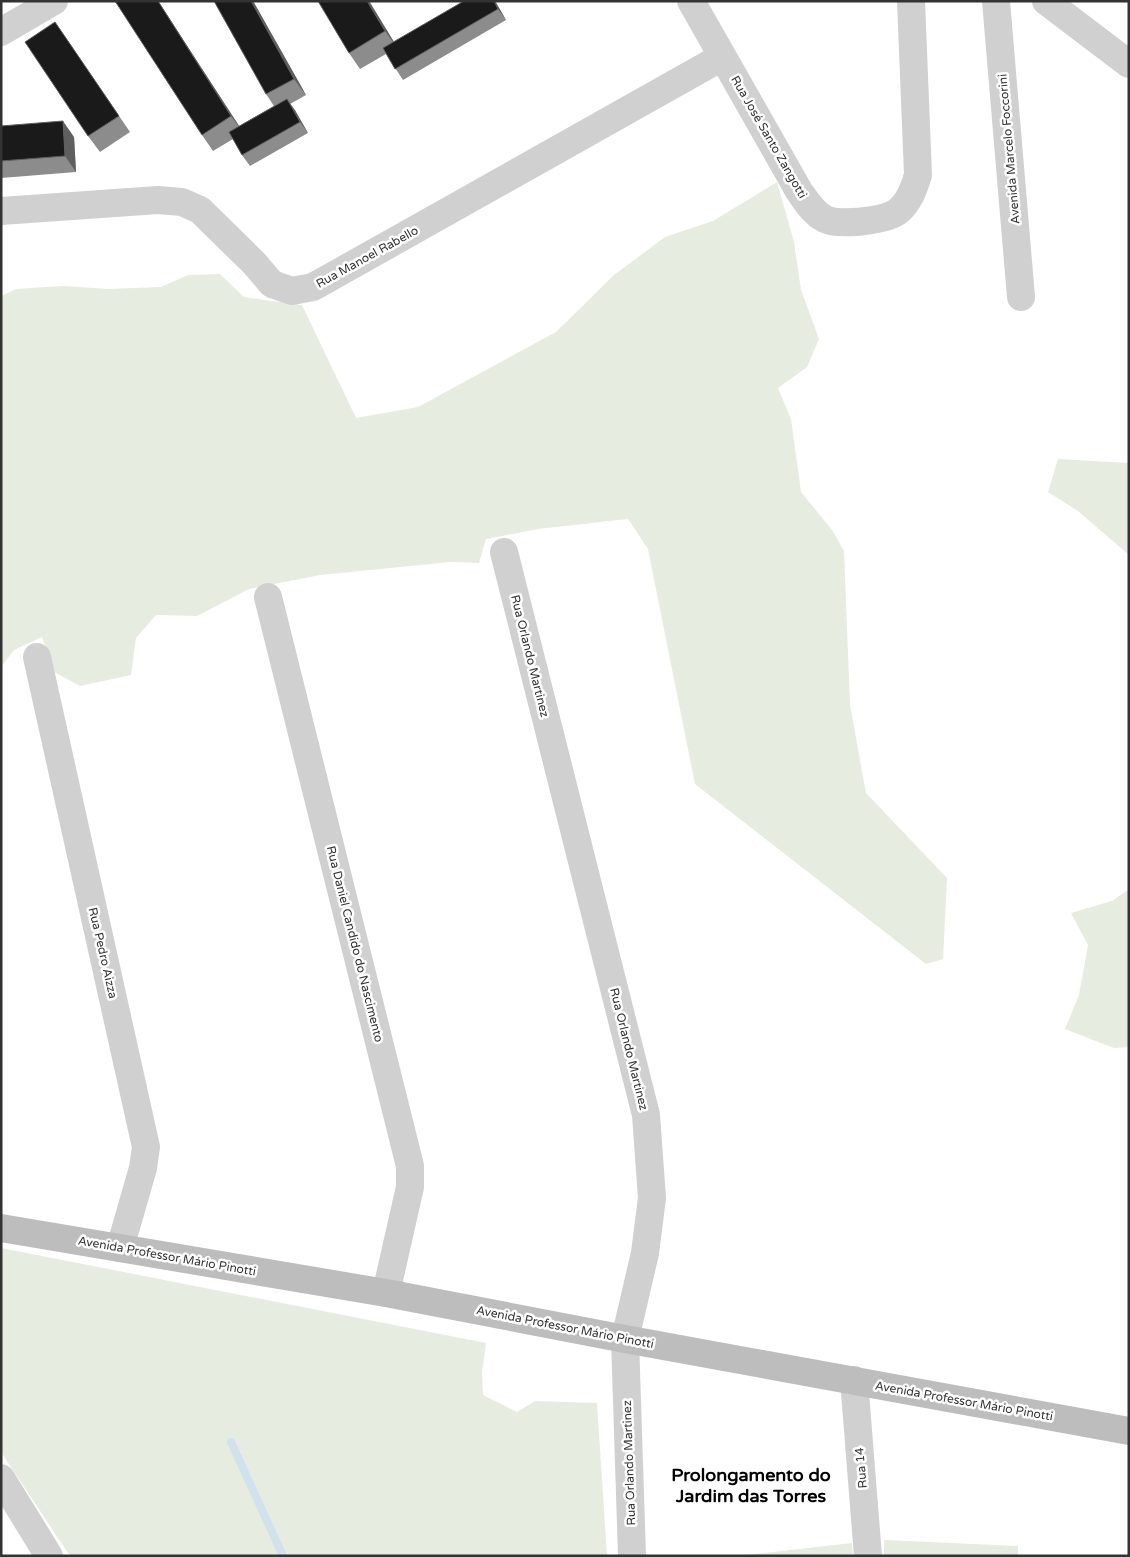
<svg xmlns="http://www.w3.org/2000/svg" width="1130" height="1557" font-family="'Varela Round',sans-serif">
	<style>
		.green { fill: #e6ecdf }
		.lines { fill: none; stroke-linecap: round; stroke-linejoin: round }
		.stream { stroke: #cfe2ee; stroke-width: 8 }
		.street { stroke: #d0d0d0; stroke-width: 28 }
		.secondary { stroke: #bdbdbd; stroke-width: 28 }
		.wall { fill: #8c8c8c }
		.shaded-wall { fill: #5f5f5f }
		.building { fill: #1a1a1a; stroke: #5f5f5f }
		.labels { text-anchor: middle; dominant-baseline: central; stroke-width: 5; stroke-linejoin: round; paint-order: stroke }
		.street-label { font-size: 12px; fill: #333; stroke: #fff }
		.district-label { font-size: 18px; font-weight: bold; fill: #000; stroke: #fff }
	</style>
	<rect width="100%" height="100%" fill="#fff"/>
	<path class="green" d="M 777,182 L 794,242 L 801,290 L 819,339 L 807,367 L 778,388 L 791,419 L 801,492 L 832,530 L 844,551 L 850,705 L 866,793 L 947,878 L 943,959 L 926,964 L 695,784 L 648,549 L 628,519 L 538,529 L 486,539 L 479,563 L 450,562 L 320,575 L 249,589 L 197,616 L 156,615 L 136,638 L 131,675 L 80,686 L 54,672 L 42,637 L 14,650 L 1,667 L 1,296 L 16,289 L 63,286 L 108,289 L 161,287 L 188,275 L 220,274 L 244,297 L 302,305 L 356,418 L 418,407 L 556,332 L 614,275 L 665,237 L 713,221 Z
		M 1058,459 L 1129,463 L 1129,555 L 1078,511 L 1048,492 Z
		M 1129,889 L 1129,1047 L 1114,1048 L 1065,1029 L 1079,995 L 1088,945 L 1071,913 L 1112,901 Z
		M 1,1248 L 486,1343 L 482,1372 L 483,1395 L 517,1412 L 535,1401 L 597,1403 L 607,1556 L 70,1556 L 1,1452 Z
		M 884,1540 L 1018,1546 L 1018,1556 L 884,1556 Z
		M 852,1543 L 853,1556 L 737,1556 Z"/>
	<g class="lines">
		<path class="stream" d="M 231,1442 L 283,1556"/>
		<path class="street" d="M 691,1 L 799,191 C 806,201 813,213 825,219 C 839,226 883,221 897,212 C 909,203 914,188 918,175 L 911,1
			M 996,1 L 1021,297
			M 1046,1 L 1129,64
			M 1,32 L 54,1
			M 1,211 L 158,200 L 182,202 L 200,210 L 254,263 L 272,284 L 292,291 L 313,287 L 722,57
			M 504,552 L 646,1115 L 652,1198 L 645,1253 L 625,1339 L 632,1556
			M 268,597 L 410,1166 L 410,1187 L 386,1293
			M 37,657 L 146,1147 L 143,1168 L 120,1248
			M 854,1380 L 868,1556
			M 1,1478 L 49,1556"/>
		<path class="secondary" d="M 1,1228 L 386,1293 L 625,1339 L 1129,1431"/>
	</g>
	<path class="wall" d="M 158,1 L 239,126 L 274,106 L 266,94 L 214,1 L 253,1 L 306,95 L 290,104 L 308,133 L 250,166 L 242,155 L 233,139 L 213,151 L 202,135 Z
		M 318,1 L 369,1 L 394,42 L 464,1 L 495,1 L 506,20 L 403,80 L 386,54 L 360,69 L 349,53 Z
		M 66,38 L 130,132 L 100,152 L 88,136 Z
		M 1,126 L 74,137 L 76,172 L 1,178 Z"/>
	<path class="shaded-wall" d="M 158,1 L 243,132 L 231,116 Z
		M 251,1 L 253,1 L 306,95 L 294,79 Z
		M 367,1 L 369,1 L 397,47 L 385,31 Z
		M 494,1 L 495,1 L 506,20 L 498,9 Z
		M 287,99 L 295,110 L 308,133 L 300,122 Z
		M 63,121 L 74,137 L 76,172 L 65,156 Z"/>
	<path class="building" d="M 115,1 L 158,1 L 231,116 L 202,135 Z
		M 214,1 L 251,1 L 294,79 L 266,94 Z
		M 318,1 L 367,1 L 385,31 L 349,53 Z
		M 464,1 L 494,1 L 498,9 L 395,69 L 383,48 Z
		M 55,22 L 119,116 L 88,136 L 25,42 Z
		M 287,99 L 300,122 L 242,155 L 229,132 Z
		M 63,121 L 65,156 L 1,161 L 1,126 Z"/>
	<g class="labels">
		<g class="street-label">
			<text transform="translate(769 137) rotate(60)">Rua José Santo Zangotti</text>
			<text transform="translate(1009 149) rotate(-95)">Avenida Marcelo Foccorini</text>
			<text transform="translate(367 257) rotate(-29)">Rua Manoel Rabello</text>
			<text transform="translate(530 656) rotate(76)">Rua Orlando Martinez</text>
			<text transform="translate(355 944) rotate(76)">Rua Daniel Candido do Nascimento</text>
			<text transform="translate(103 953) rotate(77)">Rua Pedro Aizza</text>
			<text transform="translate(629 1049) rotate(76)">Rua Orlando Martinez</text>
			<text transform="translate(167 1256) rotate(10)">Avenida Professor Mário Pinotti</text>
			<text transform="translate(565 1327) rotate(11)">Avenida Professor Mário Pinotti</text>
			<text transform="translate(964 1401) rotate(10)">Avenida Professor Mário Pinotti</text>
			<text transform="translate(629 1463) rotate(-92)">Rua Orlando Martinez</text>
			<text transform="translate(861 1468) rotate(-95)">Rua 14</text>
		</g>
		<g class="district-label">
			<text x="751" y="1475">Prolongamento do<tspan x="751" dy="21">Jardim das Torres</tspan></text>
		</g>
	</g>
	<rect width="1130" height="1557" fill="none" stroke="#333333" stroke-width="5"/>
</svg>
